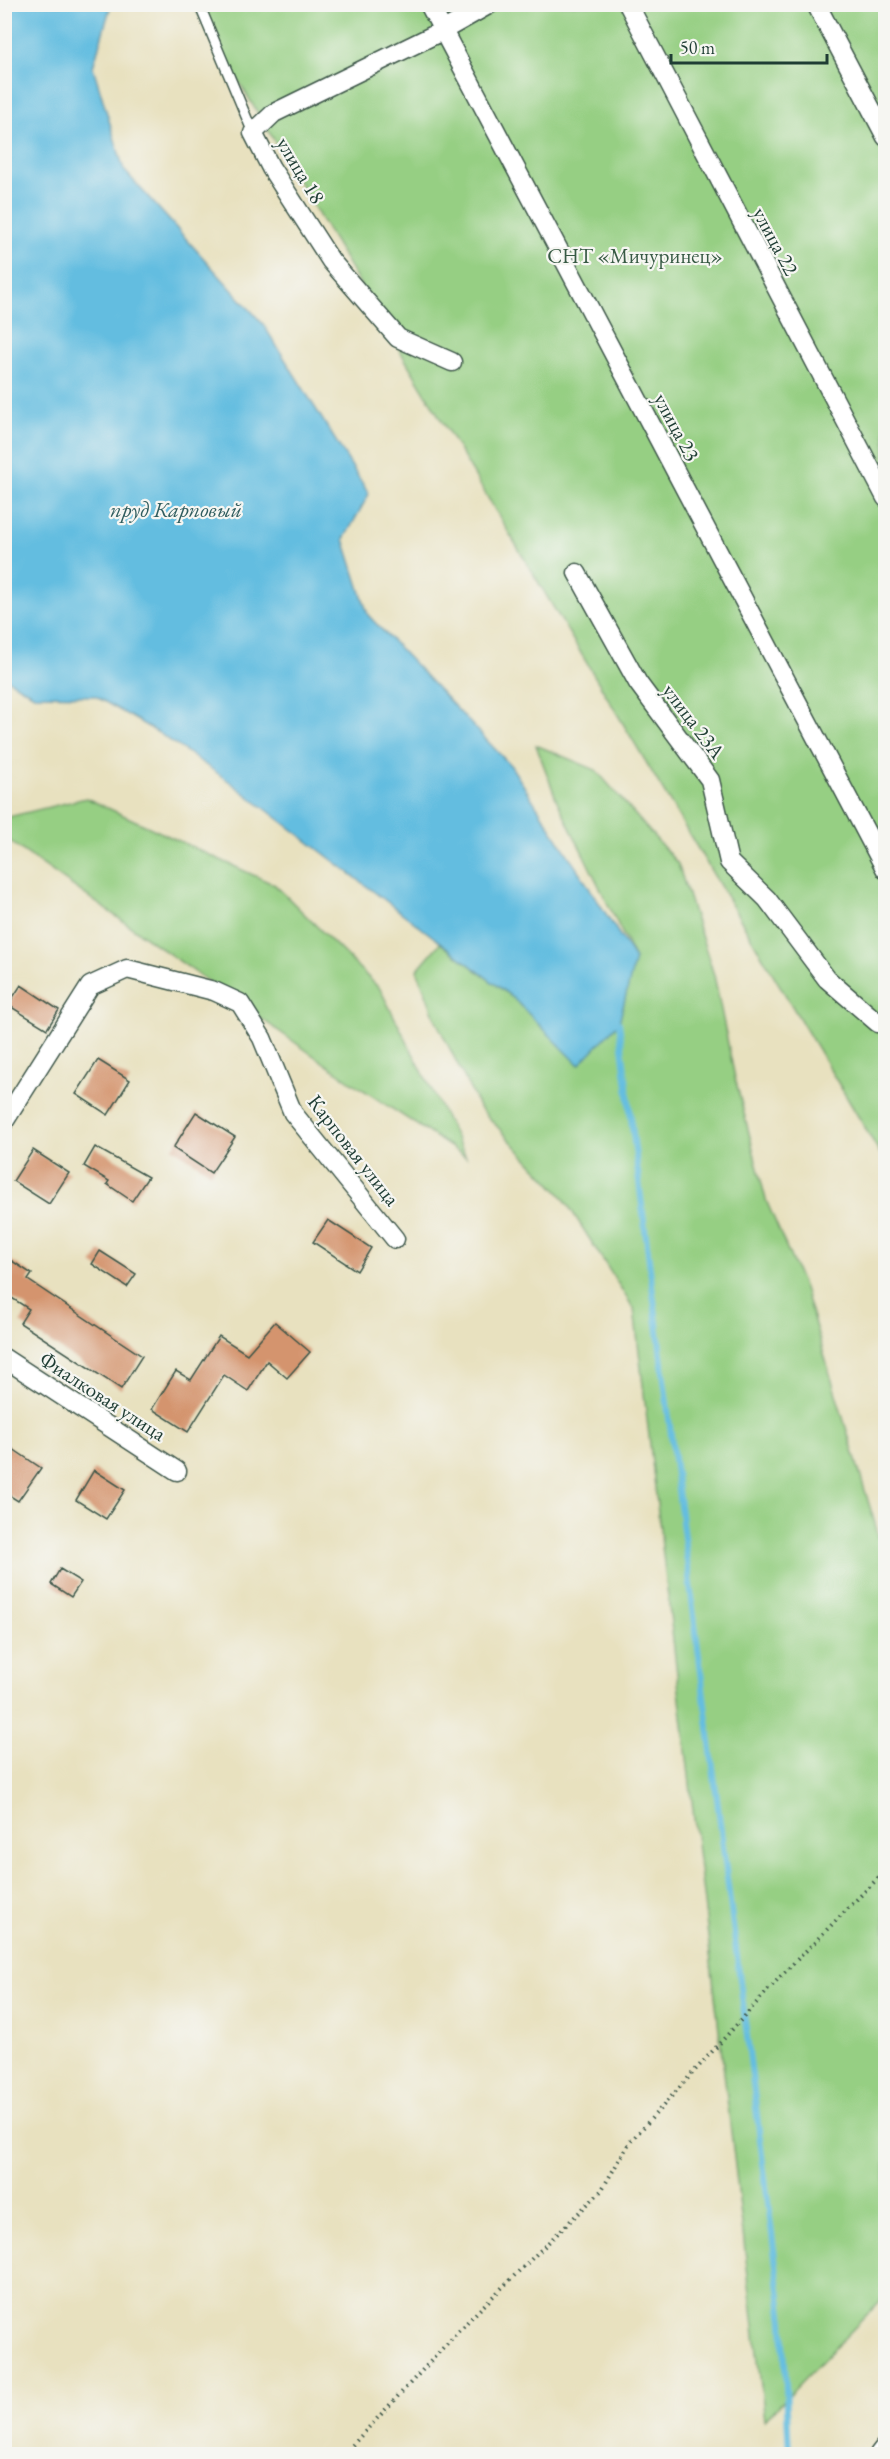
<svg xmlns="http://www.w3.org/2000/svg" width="890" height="2459" font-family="'EB Garamond',serif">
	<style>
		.green { fill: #96cf83; stroke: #5a865c; stroke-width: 1.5 }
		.water { fill: #63bde0; stroke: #417d8a; stroke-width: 1.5 }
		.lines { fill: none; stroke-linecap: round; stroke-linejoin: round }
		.stream { stroke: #63bde0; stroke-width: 6 }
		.building { fill: #d4946e }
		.lane-casing { stroke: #3d5649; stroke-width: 12 }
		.street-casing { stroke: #3d5649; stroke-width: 21 }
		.path { stroke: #3d5649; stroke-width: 4; stroke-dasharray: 1.5 4.5; stroke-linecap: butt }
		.lane { stroke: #fff; stroke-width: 9 }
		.street { stroke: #fff; stroke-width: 18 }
		.labels { text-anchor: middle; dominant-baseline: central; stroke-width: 4.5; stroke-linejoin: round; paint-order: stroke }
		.street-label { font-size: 21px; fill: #1f3d34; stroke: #f6f6f2 }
		.park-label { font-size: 21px; fill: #375a44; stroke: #f6f6f2 }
		.water-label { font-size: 22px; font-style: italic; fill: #305d5f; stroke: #f6f6f2 }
	</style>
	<rect width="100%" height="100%" fill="#f6f6f2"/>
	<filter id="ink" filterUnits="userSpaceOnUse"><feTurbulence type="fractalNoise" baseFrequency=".0167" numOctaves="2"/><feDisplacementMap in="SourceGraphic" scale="12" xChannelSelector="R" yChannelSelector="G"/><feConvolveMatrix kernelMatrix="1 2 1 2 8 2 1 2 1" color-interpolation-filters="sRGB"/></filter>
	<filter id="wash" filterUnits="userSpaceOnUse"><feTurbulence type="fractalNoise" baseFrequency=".008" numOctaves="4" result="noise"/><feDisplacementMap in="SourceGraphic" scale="24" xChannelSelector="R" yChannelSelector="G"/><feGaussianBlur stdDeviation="1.35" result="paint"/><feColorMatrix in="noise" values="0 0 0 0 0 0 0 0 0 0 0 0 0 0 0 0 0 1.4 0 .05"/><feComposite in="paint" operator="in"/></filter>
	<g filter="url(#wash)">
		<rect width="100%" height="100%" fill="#e8e1bf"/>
		<path class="green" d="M 193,5 L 885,5 L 886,1147 L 880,1153 Z
			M 536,745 L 596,770 L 678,864 L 714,975 L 735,1078 L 766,1200 L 804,1288 L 885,1557 L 885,2296 L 765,2420 L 634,1309 L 563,1197 L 479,1107 L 437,1023 L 417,970 L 440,943 L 512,997 L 635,959 L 557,801 Z
			M 86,798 L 275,885 L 380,989 L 466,1157 L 351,1082 L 5,838 L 4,818 Z"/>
		<path class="water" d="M 5,4 L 111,5 L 93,67 L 124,170 L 263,324 L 369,494 L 344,539 L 368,615 L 511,766 L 635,959 L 619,1023 L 579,1065 L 512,997 L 226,779 L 157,732 L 95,696 L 34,695 L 5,678 Z"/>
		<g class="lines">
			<path class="stream" d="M 619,1023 L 783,2321 L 789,2454"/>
		</g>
		<g id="blocks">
			<path class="building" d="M 21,985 L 59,1010 L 47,1029 L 8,1005 Z
				M 98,1060 L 130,1080 L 108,1115 L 76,1094 Z
				M 196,1112 L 235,1137 L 211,1173 L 173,1148 Z
				M 95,1147 L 148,1177 L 132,1201 L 107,1184 L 109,1181 L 84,1166 Z
				M 33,1150 L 69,1173 L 49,1204 L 13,1181 Z
				M 328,1220 L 371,1248 L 357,1271 L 313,1242 Z
				M 100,1251 L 136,1274 L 127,1287 L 92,1264 Z
				M 12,1261 L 32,1274 L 28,1280 L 142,1356 L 121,1389 L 20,1323 L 29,1309 L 4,1293 L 4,1273 Z
				M 275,1322 L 310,1352 L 287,1378 L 267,1361 L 248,1391 L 224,1375 L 188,1432 L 152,1409 L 176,1371 L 191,1380 L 219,1336 L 247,1354 Z
				M 4,1443 L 41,1468 L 18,1501 L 4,1492 Z
				M 94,1470 L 125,1490 L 106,1519 L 76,1500 Z
				M 60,1569 L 81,1582 L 71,1597 L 51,1584 Z"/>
		</g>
	</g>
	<g filter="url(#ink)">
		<use href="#blocks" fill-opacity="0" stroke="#3d5649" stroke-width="1.5"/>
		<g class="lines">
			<g class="lane-casing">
				<path id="lane" d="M 199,4 L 253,133"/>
			</g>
			<g class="street-casing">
				<path id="street" d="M 429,4 L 886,870
					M 628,4 L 886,498
					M 816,4 L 886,137
					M 452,362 L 398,338 L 331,261 L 271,168 L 253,133 L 274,113 L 442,31 L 490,4
					M 577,573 L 638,683 L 710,780 L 729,862 L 767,899 L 827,979 L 878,1023 L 886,1019
					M 4,1122 L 90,986 L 127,969 L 214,991 L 240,1003 L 262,1038 L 293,1113 L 395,1239
					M 4,1358 L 177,1471
					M 879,2454 L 886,2445"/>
			</g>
			<path class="path" d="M 344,2454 L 471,2318 L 601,2191 L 630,2142 L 779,1978 L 886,1870"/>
			<use href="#lane" class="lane"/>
			<use href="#street" class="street"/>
		</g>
	</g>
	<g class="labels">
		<g class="street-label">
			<text transform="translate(301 170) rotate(59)">улица 18</text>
			<text transform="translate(776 241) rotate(62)">улица 22</text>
			<text transform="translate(677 427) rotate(62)">улица 23</text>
			<text transform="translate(694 721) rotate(53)">улица 23А</text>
			<text transform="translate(354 1150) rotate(52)">Карповая улица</text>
			<text transform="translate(103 1396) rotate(33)">Фиалковая улица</text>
		</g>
		<g class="park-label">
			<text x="635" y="255">СНТ «Мичуринец»</text>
		</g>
		<g class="water-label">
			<text x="176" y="509">пруд Карповый</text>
		</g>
	</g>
	<rect width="890" height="2459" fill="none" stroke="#f6f6f2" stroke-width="24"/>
	<path d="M671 54v9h156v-9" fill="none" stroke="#1f3d34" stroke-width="3"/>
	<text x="680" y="54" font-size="18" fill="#1f3d34" stroke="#f6f6f2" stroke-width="4.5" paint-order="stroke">50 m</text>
</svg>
